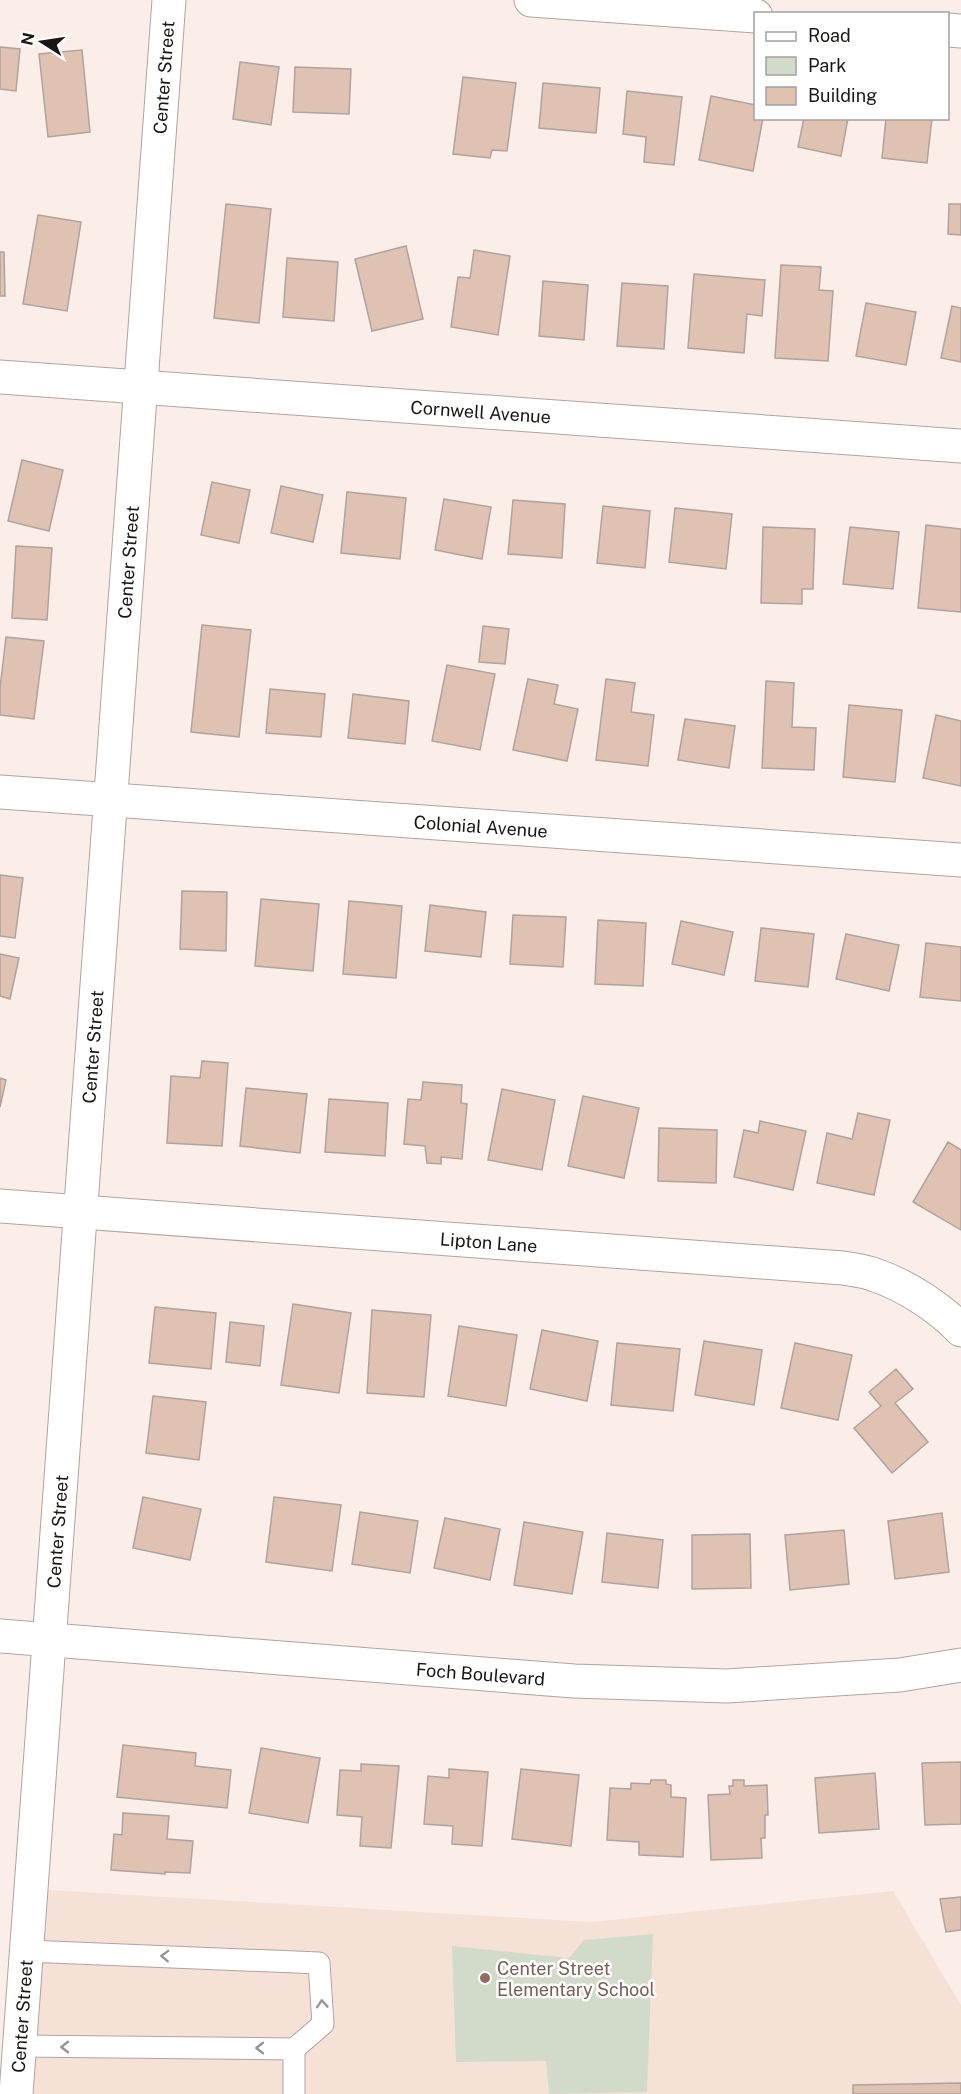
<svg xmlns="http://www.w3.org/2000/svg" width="961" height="2094" font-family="'Public Sans',sans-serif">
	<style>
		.built { fill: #f6e1d7 }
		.green { fill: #d2dbca }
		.building { fill: #e0c2b3; stroke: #afa39e; stroke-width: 1.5 }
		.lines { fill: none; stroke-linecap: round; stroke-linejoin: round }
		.service-casing { stroke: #b0a49e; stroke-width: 23 }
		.minor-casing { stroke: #b0a49e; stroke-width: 35 }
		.service { stroke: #fff; stroke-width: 21 }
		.minor { stroke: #fff; stroke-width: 33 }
		.oneway { stroke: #989695 }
		.education-dot { fill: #8d6e63; stroke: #fefefe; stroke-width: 2 }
		.labels { text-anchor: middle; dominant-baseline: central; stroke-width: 5; stroke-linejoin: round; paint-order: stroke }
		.street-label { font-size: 18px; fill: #1a1614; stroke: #fefefe }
		.education-label { font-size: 18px; fill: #785e54; stroke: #fefefe; text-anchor: start }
	</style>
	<rect width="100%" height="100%" fill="#fbeee8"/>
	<path class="built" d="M 31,1889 L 592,1922 L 893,1891 L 961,2005 L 961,2094 L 16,2094 Z"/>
	<path class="green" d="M 653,1934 L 647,2092 L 549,2094 L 546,2061 L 456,2062 L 452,1946 L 569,1958 L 584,1940 Z"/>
	<path class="building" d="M 0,47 L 20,49 L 16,91 L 0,89 Z
		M 82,50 L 90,132 L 48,137 L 39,54 Z
		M 240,62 L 279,67 L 271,125 L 233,119 Z
		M 295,67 L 351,69 L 349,114 L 293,112 Z
		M 463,77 L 516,83 L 507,151 L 492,150 L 490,158 L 453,154 Z
		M 543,83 L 600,88 L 596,133 L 539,128 Z
		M 627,91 L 682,97 L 674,165 L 644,162 L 646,137 L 623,134 Z
		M 711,96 L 756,105 L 756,118 L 763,118 L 753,171 L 699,160 Z
		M 804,118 L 848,118 L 841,156 L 798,147 Z
		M 886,118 L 932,118 L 927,163 L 882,158 Z
		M 226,204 L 271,209 L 259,323 L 214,318 Z
		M 949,204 L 961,204 L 961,235 L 948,234 Z
		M 38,215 L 81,222 L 67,311 L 23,304 Z
		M 406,246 L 423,319 L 372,331 L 355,259 Z
		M 474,250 L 510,256 L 498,335 L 451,327 L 458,277 L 470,278 Z
		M 0,252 L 4,252 L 5,296 L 0,296 Z
		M 287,258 L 338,262 L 334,321 L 283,317 Z
		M 781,265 L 821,267 L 819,290 L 833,291 L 828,361 L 775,358 Z
		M 694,274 L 765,280 L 762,316 L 747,314 L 744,353 L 688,348 Z
		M 543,281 L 588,285 L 584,340 L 539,336 Z
		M 622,283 L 668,286 L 664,349 L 617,346 Z
		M 866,303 L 916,312 L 906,365 L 856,356 Z
		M 952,306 L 961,308 L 961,362 L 941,358 Z
		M 22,460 L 63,470 L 49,531 L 8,521 Z
		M 212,482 L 250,490 L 239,543 L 201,535 Z
		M 281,486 L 323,495 L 313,542 L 271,533 Z
		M 347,492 L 406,498 L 400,559 L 341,553 Z
		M 444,499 L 491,507 L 482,559 L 435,550 Z
		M 513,500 L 565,504 L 562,558 L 508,554 Z
		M 603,506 L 650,511 L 645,568 L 597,563 Z
		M 675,508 L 732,514 L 726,569 L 669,562 Z
		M 926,525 L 961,529 L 961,612 L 918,608 Z
		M 763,527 L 815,529 L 813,589 L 802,589 L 802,604 L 761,603 Z
		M 850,527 L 899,532 L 893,589 L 843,584 Z
		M 16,546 L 52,548 L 47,620 L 12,618 Z
		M 202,625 L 251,630 L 239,737 L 191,732 Z
		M 483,626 L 509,629 L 505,664 L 479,662 Z
		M 6,637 L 44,641 L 34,719 L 0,715 L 0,688 Z
		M 447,665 L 495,674 L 480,750 L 432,741 Z
		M 528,679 L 558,685 L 554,704 L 578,709 L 567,761 L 513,750 Z
		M 606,679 L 635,683 L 631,712 L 654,715 L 648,766 L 596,760 Z
		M 766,681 L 794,683 L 792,727 L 816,728 L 814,770 L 762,768 Z
		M 270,689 L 325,694 L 321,737 L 266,733 Z
		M 353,694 L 409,701 L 405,744 L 348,738 Z
		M 849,705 L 902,710 L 895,782 L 843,777 Z
		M 936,715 L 961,721 L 961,786 L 923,778 Z
		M 685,719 L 735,726 L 729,768 L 678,760 Z
		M 0,875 L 23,878 L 15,938 L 0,936 Z
		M 182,891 L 227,892 L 226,951 L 180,949 Z
		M 261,899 L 319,904 L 313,971 L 255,966 Z
		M 349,901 L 402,906 L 396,978 L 343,974 Z
		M 430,905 L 486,912 L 481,957 L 425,951 Z
		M 513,915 L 566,917 L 563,967 L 510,964 Z
		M 598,920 L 646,923 L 643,986 L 595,984 Z
		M 681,921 L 733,932 L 724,975 L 672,964 Z
		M 761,928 L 814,934 L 808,987 L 755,981 Z
		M 846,934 L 899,945 L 889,991 L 836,979 Z
		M 926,943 L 961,947 L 961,1001 L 920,997 Z
		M 0,954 L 19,958 L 10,999 L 0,996 Z
		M 202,1061 L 228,1063 L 222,1146 L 167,1143 L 171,1076 L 200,1078 Z
		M 0,1078 L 6,1080 L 0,1107 Z
		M 423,1082 L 462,1085 L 461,1103 L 467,1104 L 462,1159 L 441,1157 L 441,1164 L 427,1163 L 425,1146 L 404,1144 L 408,1099 L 421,1100 Z
		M 246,1088 L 307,1094 L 300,1153 L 240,1146 Z
		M 502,1089 L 555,1100 L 542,1170 L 488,1160 Z
		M 583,1096 L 639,1108 L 624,1178 L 568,1166 Z
		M 329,1099 L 388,1103 L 385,1156 L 325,1152 Z
		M 858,1113 L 890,1120 L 874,1195 L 817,1183 L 827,1133 L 852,1139 Z
		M 760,1121 L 806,1131 L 793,1190 L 734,1177 L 744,1130 L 758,1133 Z
		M 659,1128 L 717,1130 L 716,1183 L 658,1181 Z
		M 948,1142 L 961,1150 L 961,1230 L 913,1202 Z
		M 293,1304 L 351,1313 L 339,1393 L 281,1385 Z
		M 155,1307 L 216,1313 L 211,1369 L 149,1363 Z
		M 372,1310 L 431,1315 L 424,1397 L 367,1393 Z
		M 230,1322 L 264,1326 L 260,1366 L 226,1362 Z
		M 459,1326 L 517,1335 L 506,1406 L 448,1396 Z
		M 542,1330 L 598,1341 L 587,1401 L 530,1389 Z
		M 704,1341 L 762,1350 L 754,1405 L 695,1395 Z
		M 617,1343 L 680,1349 L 673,1411 L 611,1405 Z
		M 795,1343 L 852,1355 L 838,1420 L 781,1408 Z
		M 896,1369 L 913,1389 L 895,1403 L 928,1442 L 892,1473 L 854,1428 L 881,1406 L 869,1392 Z
		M 153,1396 L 206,1402 L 199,1460 L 146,1453 Z
		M 143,1497 L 201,1509 L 190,1560 L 133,1548 Z
		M 274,1497 L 341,1505 L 332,1571 L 266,1562 Z
		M 360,1512 L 418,1521 L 410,1573 L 352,1564 Z
		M 942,1513 L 949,1572 L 895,1579 L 888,1521 Z
		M 445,1518 L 500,1529 L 490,1580 L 434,1568 Z
		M 524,1522 L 583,1532 L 572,1594 L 514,1585 Z
		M 844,1530 L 849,1584 L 790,1590 L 785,1535 Z
		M 607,1533 L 663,1540 L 658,1588 L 602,1582 Z
		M 750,1534 L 751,1588 L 692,1589 L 692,1535 Z
		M 123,1745 L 196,1753 L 195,1766 L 231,1770 L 227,1808 L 117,1797 Z
		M 261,1748 L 320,1758 L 308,1823 L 249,1813 Z
		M 961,1762 L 961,1824 L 925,1825 L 922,1763 Z
		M 361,1764 L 399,1766 L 391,1848 L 360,1846 L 362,1817 L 337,1815 L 340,1770 L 361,1771 Z
		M 449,1769 L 488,1772 L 482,1846 L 452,1844 L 453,1826 L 424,1824 L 428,1776 L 449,1778 Z
		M 521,1769 L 579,1775 L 571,1846 L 512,1839 Z
		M 875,1773 L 879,1829 L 819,1833 L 815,1778 Z
		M 651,1780 L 666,1780 L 666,1784 L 671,1785 L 671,1797 L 686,1798 L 683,1857 L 639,1855 L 639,1842 L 607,1840 L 610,1788 L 631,1789 L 631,1783 L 650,1784 Z
		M 733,1780 L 744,1780 L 744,1786 L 767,1785 L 768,1815 L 765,1815 L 765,1838 L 761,1838 L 762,1858 L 711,1860 L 708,1795 L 730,1794 L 729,1786 L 733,1786 Z
		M 123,1813 L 169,1816 L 167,1839 L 193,1841 L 190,1873 L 165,1872 L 165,1874 L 111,1870 L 114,1834 L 122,1835 Z
		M 961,1897 L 961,1930 L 946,1932 L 940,1899 Z
		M 961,2083 L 961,2094 L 853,2094 L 853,2085 Z"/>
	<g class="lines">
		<g class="service-casing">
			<path id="service" d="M 27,1951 L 319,1963 L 323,2024 L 294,2049
				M 19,2046 L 294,2049 L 294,2094"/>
		</g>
		<g class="minor-casing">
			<g id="minor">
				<path d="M 531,0 L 756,16"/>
				<path d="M 948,30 L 961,31"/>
				<path id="s1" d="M 0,377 L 961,446"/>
				<path id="s2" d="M 0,792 L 961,860"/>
				<path id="s3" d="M 0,1206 L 843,1268 C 854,1270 865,1271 875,1275 C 905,1285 939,1307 961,1330"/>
				<path id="s4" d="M 0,1636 L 574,1681 L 727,1686 L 900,1675 L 961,1665"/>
				<path id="s5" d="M 16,2094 L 169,0"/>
			</g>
		</g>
		<use href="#service" class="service"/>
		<use href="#minor" class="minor"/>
	</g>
	<defs><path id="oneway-chevron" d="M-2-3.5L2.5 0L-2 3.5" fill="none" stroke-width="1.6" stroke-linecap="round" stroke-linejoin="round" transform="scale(1.5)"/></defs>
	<g class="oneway">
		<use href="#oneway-chevron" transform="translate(165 1956) rotate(-178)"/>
		<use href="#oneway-chevron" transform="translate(322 2004) rotate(-94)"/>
		<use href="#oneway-chevron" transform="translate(65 2047) rotate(-180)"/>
		<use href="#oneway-chevron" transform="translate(260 2048) rotate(-180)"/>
	</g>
	<circle class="education-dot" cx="485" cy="1978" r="6"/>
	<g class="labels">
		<g class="street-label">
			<text stroke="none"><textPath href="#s5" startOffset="2022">Center Street</textPath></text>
			<text stroke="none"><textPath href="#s1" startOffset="482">Cornwell Avenue</textPath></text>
			<text stroke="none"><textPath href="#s5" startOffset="1536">Center Street</textPath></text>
			<text stroke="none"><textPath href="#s2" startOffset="482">Colonial Avenue</textPath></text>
			<text stroke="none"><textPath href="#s5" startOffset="1050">Center Street</textPath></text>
			<text stroke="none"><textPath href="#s3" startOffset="490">Lipton Lane</textPath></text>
			<text stroke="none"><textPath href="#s5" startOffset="564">Center Street</textPath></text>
			<text stroke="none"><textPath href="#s4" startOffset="482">Foch Boulevard</textPath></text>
			<text stroke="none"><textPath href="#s5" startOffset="78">Center Street</textPath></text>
		</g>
		<g class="education-label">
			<text x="497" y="1968">Center Street<tspan x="497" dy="21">Elementary School</tspan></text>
		</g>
	</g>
	<rect x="754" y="12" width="195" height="108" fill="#fefefe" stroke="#a3a1a0" stroke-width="1.5"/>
	<rect x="766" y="32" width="30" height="9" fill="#ffffff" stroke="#a3a1a0" stroke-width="1.5"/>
	<text x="808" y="42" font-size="18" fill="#1a1614">Road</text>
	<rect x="766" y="57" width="30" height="18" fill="#d2dbca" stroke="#a3a1a0" stroke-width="1.5"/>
	<text x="808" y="72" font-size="18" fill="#1a1614">Park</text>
	<rect x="766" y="87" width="30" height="18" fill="#e0c2b3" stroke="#a3a1a0" stroke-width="1.5"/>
	<text x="808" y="102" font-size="18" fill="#1a1614">Building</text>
	<g transform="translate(42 42) rotate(282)" stroke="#fefefe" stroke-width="4.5" paint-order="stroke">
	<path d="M0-4.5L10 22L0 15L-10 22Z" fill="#1a1614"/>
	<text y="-9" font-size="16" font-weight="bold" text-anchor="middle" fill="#1a1614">N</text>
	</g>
</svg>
